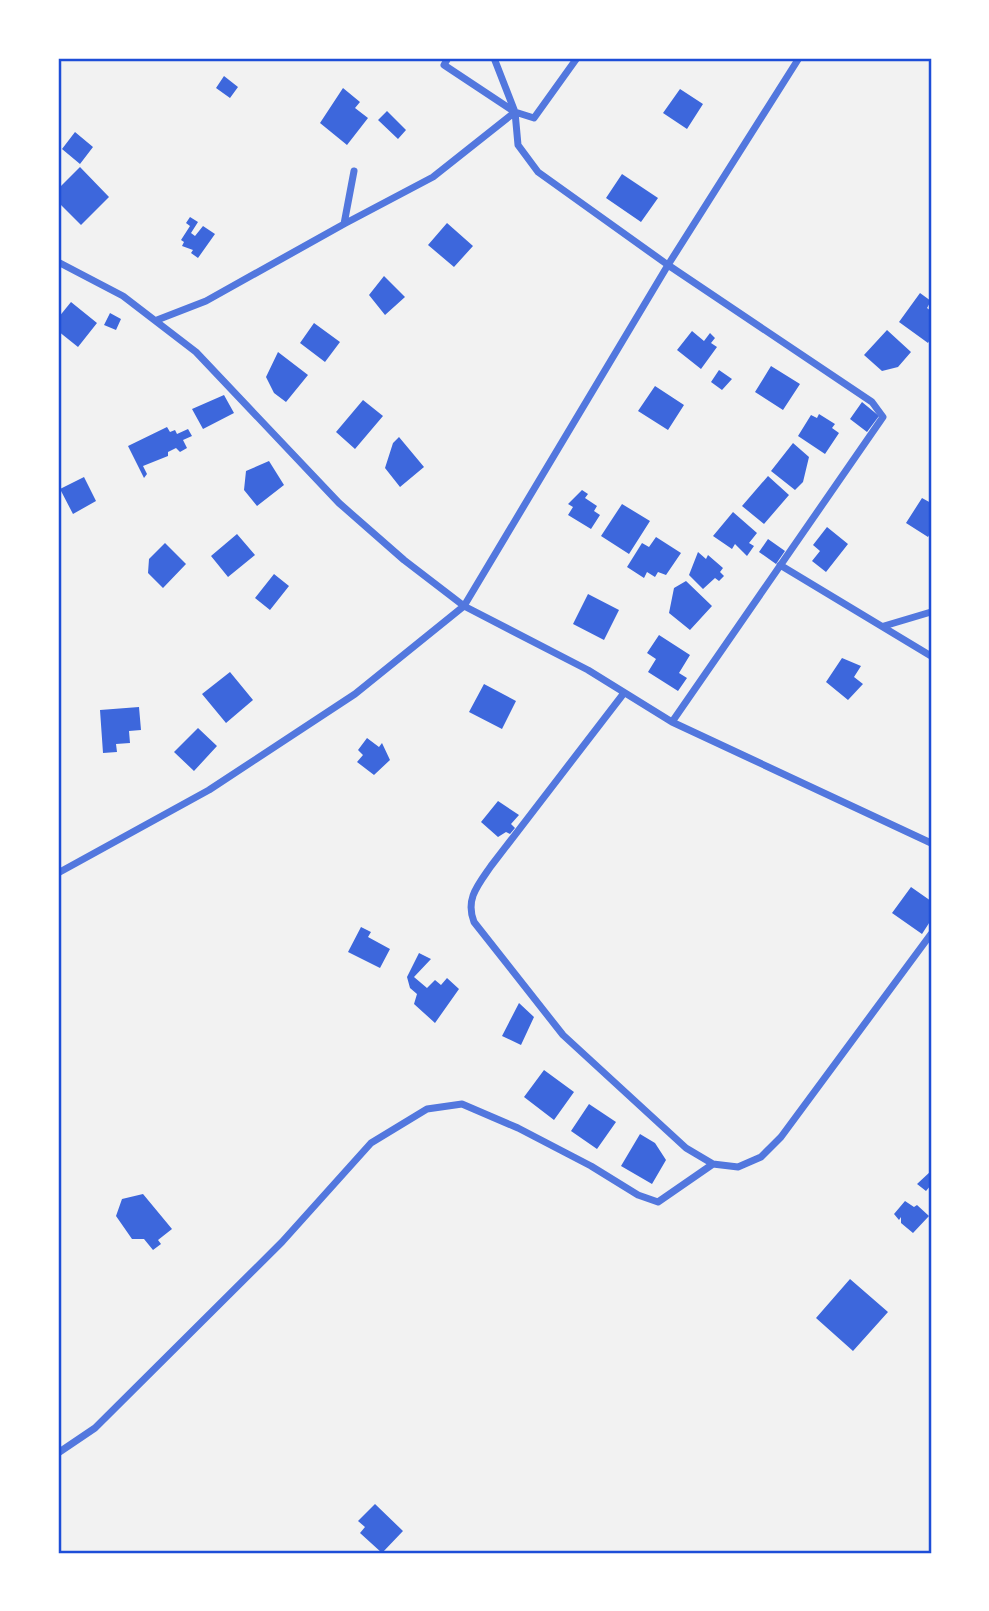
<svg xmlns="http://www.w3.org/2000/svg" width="989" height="1611" font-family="'DM Sans',sans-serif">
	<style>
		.building { fill: #3d67dc }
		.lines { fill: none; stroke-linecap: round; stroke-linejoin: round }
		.minor { stroke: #5277de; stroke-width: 7 }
		.neatline { fill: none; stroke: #1d4ed8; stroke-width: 2.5 }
	</style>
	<rect width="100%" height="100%" fill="#f2f2f2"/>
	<path class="building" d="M 224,76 L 238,87 L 230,98 L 216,88 Z
		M 343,88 L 360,102 L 355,108 L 368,118 L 347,145 L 320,123 Z
		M 680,89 L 703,104 L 687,129 L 663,113 Z
		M 387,111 L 406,130 L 398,139 L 378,120 Z
		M 75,132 L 93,147 L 80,164 L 62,149 Z
		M 80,167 L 109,197 L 81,225 L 58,202 L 58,189 Z
		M 622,174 L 658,198 L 641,222 L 606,198 Z
		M 190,217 L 198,222 L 191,233 L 195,236 L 203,226 L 215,234 L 198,258 L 191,253 L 193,250 L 182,246 L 184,242 L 181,240 L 190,226 L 186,223 Z
		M 447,223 L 473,246 L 454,267 L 428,245 Z
		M 384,276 L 405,297 L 385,315 L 369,295 Z
		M 920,293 L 931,301 L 927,308 L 931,311 L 931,338 L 928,343 L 899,322 Z
		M 71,302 L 97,323 L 78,347 L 58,331 L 58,318 Z
		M 110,313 L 121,319 L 116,330 L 104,325 Z
		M 314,323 L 340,342 L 325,362 L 300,343 Z
		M 887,330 L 911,352 L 898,367 L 882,371 L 864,355 Z
		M 692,331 L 704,341 L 710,333 L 715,338 L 711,343 L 717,347 L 701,369 L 677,350 Z
		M 278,352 L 308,375 L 286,402 L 274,393 L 266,377 Z
		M 771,366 L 800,384 L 783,410 L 755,392 Z
		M 719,370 L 732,379 L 722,390 L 711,382 Z
		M 655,386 L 684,405 L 668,430 L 638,411 Z
		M 224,395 L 234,413 L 203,429 L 192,409 Z
		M 363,400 L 383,416 L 355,449 L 336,432 Z
		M 862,402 L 879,416 L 867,432 L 850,419 Z
		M 819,414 L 835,424 L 832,428 L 839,433 L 825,454 L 798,436 L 811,415 L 817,418 Z
		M 167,427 L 170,432 L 175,430 L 177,434 L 188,429 L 192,436 L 183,440 L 187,448 L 180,452 L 176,448 L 168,452 L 168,456 L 143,466 L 147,474 L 144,478 L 128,446 Z
		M 399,437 L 424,467 L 400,487 L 385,468 L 393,443 Z
		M 793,443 L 809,457 L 803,482 L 795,490 L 771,471 Z
		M 269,461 L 284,485 L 257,506 L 244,490 L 246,471 Z
		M 768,476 L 789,495 L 764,524 L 742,506 Z
		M 84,477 L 96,501 L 73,514 L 60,489 Z
		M 582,490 L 588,494 L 585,498 L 597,506 L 594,511 L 600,515 L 591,529 L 568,515 L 573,507 L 568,504 Z
		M 922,498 L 931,503 L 931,532 L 928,537 L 906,523 Z
		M 622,504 L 650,521 L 629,554 L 601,536 Z
		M 733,512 L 757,533 L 749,543 L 754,546 L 747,556 L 735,544 L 732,549 L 713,536 Z
		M 827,527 L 848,544 L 826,572 L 812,561 L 820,551 L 813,545 Z
		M 237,534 L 255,555 L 228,577 L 211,556 Z
		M 656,537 L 681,553 L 666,575 L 658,572 L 655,577 L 647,572 L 644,578 L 627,567 L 642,543 L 649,547 Z
		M 768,539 L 785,551 L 776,564 L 759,552 Z
		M 165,543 L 186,564 L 163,588 L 148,573 L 149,559 Z
		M 698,552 L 706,559 L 708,555 L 723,568 L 720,572 L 724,576 L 719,581 L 715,578 L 703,589 L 689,575 Z
		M 274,574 L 289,586 L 270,610 L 255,598 Z
		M 686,581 L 712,606 L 690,630 L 669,613 L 674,588 Z
		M 588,594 L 619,610 L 604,640 L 573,624 Z
		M 659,635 L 690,655 L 679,673 L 687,678 L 678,691 L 648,672 L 656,659 L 647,653 Z
		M 842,658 L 861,666 L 854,677 L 863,684 L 848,700 L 826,682 Z
		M 230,672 L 253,700 L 226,723 L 202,694 Z
		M 484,684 L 516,701 L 502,729 L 469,712 Z
		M 139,707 L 141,730 L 129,731 L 130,743 L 116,744 L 117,752 L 103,753 L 100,710 Z
		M 198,728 L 217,746 L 194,771 L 174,752 Z
		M 367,738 L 379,747 L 382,743 L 390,760 L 374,775 L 357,762 L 363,755 L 358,750 Z
		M 498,801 L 519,815 L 511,824 L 515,828 L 510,834 L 506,832 L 498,837 L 481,822 Z
		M 911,887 L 931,901 L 931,920 L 922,934 L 892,913 Z
		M 361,927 L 371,932 L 368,937 L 390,949 L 380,968 L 348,952 Z
		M 419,953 L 431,959 L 414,977 L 427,988 L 435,980 L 441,985 L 447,978 L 459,989 L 435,1023 L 414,1004 L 417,994 L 410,988 L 407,977 Z
		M 519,1003 L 534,1017 L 521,1045 L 502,1036 Z
		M 544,1070 L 574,1092 L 554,1120 L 524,1097 Z
		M 589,1104 L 616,1122 L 597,1149 L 571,1131 Z
		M 640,1134 L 655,1143 L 666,1160 L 652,1184 L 621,1166 Z
		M 931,1171 L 931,1185 L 926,1191 L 917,1184 Z
		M 143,1194 L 172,1229 L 158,1240 L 161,1244 L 153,1250 L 144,1239 L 132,1239 L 116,1216 L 122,1199 Z
		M 905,1201 L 914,1207 L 917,1205 L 929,1216 L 913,1233 L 901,1223 L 901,1217 L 899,1220 L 894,1214 Z
		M 850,1279 L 888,1312 L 853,1351 L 816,1318 Z
		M 375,1504 L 403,1531 L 382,1553 L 360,1533 L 365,1527 L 358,1521 Z"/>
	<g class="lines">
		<path class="minor" d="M 448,58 L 444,65 L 515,112 L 534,118 L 577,58
			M 515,112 L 518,145 L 538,172 L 668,265 L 872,402 L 883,417 L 672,722
			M 344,224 L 433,177 L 515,112 L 494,58
			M 58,262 L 123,296 L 196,352 L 339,503 L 404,560 L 464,606 L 588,670 L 672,722 L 931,843
			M 157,320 L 206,301 L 344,224 L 354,171
			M 780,565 L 931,656
			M 884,626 L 931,612
			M 624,693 L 491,866 C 478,885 465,899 474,922 L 563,1035 L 686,1148 L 713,1164 L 738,1167 L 761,1157 L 781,1137 L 931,934
			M 58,873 L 209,790 L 355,694 L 464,606 L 668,265 L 799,58
			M 58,1453 L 95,1428 L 282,1242 L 371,1143 L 427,1109 L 462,1104 L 518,1128 L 591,1166 L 638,1195 L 658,1202 L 713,1164"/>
	</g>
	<rect width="989" height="1611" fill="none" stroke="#ffffff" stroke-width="119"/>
	<rect x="60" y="60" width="870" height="1492" class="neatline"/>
</svg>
